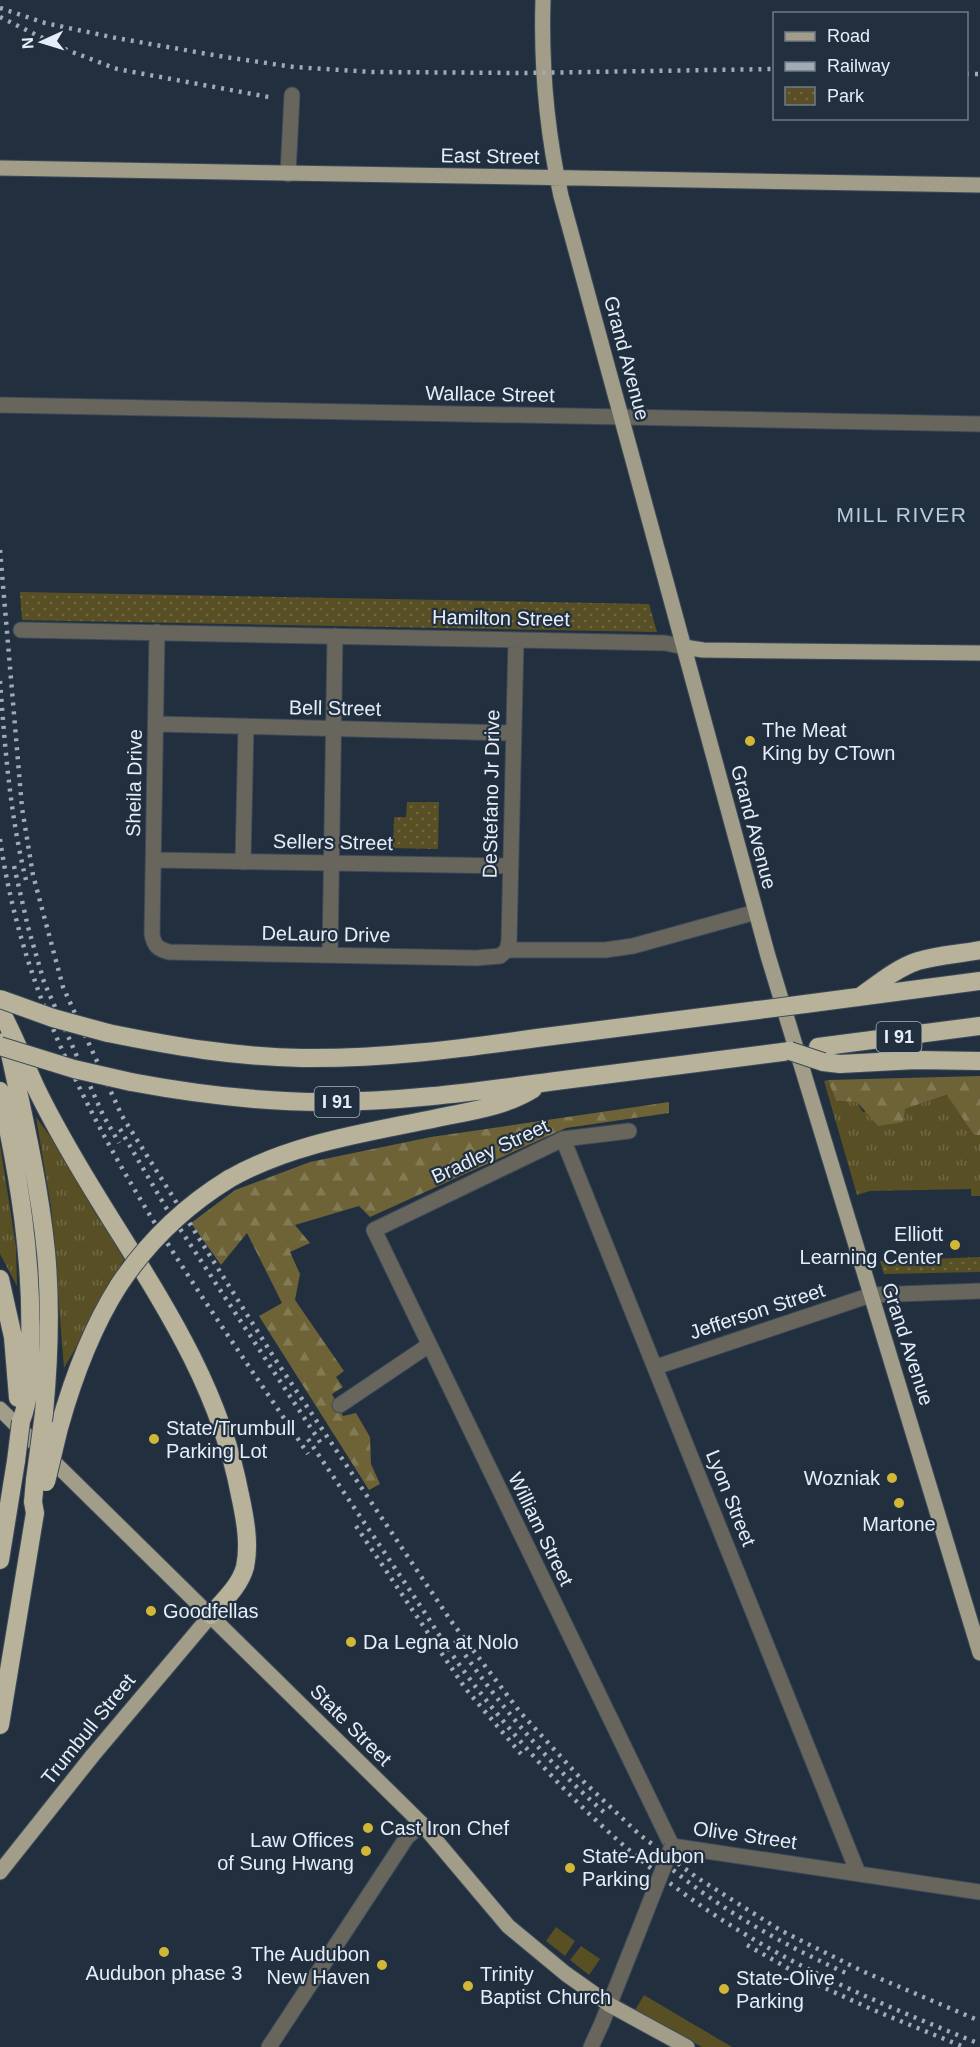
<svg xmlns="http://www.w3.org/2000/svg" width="980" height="2047" font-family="Arial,sans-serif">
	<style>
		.grass { fill: url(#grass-tufts) }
		.forest { fill: url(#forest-firs) }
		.park { fill: url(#park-dots) }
		.garden { fill: #584f25 }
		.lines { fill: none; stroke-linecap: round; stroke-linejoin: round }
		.minor-casing { stroke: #3c4a59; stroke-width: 17 }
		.major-casing { stroke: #3c4a59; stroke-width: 17 }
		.highway-casing { stroke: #3c4a59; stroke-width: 20 }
		.minor { stroke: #68665c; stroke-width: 15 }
		.major { stroke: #a19d88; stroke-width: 15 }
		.highway { stroke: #b8b29a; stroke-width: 18 }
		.rail { stroke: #a1abb7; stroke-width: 4.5; stroke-dasharray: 3 6; stroke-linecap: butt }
		.minor-bridge-casing { stroke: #3c4a59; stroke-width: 17; stroke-linecap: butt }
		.highway-bridge-casing { stroke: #3c4a59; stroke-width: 20; stroke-linecap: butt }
		.minor-bridge { stroke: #68665c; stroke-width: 15 }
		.highway-bridge { stroke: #b8b29a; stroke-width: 18 }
		.poi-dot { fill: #d2b736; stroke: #212f3f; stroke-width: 2 }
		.labels { text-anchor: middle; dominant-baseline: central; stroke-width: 4.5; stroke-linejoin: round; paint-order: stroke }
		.shield { fill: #212f3f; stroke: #aab5c0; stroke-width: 1.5 }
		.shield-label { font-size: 18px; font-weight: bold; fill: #e5eef8 }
		.street-label { font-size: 20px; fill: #e5eef8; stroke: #212f3f }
		.poi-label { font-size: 20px; fill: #e5eef8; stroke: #212f3f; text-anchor: start }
		.neighbourhood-label { font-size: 21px; letter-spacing: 1.5px; fill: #b9cbdf; stroke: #212f3f }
	</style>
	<defs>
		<pattern id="grass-tufts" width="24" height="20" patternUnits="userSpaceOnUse" patternTransform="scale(1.5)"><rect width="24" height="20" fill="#584f25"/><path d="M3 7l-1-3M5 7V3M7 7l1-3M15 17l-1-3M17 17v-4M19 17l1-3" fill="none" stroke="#706945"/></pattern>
		<pattern id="forest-firs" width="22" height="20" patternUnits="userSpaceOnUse" patternTransform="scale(1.5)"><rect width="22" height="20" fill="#6d6337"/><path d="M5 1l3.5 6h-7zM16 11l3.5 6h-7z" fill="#827a55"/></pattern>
		<pattern id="park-dots" width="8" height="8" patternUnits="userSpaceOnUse" patternTransform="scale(1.5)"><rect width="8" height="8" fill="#584f25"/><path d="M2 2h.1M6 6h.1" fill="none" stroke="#706945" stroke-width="1.8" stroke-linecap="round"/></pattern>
	</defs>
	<rect width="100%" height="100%" fill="#212f3f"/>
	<path class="grass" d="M 828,1080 L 836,1101 L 857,1102 L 863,1112 L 905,1109 L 948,1095 L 974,1135 L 980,1135 L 980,1196 L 971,1196 L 971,1189 L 870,1191 L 857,1195 L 824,1081 Z
		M 36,1117 L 68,1161 L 128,1254 C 104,1290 87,1330 64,1368 L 51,1207 Z
		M 0,1144 L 16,1247 L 17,1286 L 0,1254 Z"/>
	<path class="forest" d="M 980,1076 L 980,1135 L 974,1135 L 947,1095 L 905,1109 L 903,1122 L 878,1126 L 857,1102 L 836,1101 L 828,1080 Z
		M 669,1102 L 669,1113 L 566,1128 L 370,1217 L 359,1206 L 295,1225 L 310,1243 L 290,1252 L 300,1274 L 295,1300 L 344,1371 L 336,1377 L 343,1387 L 332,1394 L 343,1416 L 356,1413 L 370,1437 L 371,1464 L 380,1484 L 369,1490 L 259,1316 L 282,1303 L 247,1233 L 221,1265 L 191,1223 L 235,1190 L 310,1162 L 431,1137 Z"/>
	<path class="park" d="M 20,592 L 649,604 L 657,632 L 22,620 Z
		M 407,802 L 439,802 L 438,849 L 393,848 L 394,817 L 406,817 Z
		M 980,1257 L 980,1272 L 884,1274 L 880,1261 Z"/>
	<path class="garden" d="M 556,1927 L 575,1941 L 565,1956 L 546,1941 Z
		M 581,1946 L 600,1959 L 589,1975 L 570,1960 Z
		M 644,1995 L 732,2047 L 702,2047 L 635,2010 Z"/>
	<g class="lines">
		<g class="minor-casing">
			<path id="minor" d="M 288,174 L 292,95
				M 0,405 L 980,424
				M 21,630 L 665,643 L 684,647
				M 157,632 L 152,934 C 154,946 158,949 169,952 L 476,958 L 500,956 L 507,950
				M 156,724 L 514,733
				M 154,860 L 511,866
				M 243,862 L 246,726
				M 507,950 L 509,941 L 516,640
				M 507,950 L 605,950 L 633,946 L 756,912
				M 330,954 L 335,636
				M 629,1131 L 563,1139 L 374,1230 L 672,1846 L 980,1892
				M 563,1139 L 858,1873
				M 656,1367 L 871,1295 L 980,1291
				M 340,1405 L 429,1345
				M 269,2047 L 407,1837 L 422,1824
				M 591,2047 L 602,2023 L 637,1935"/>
		</g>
		<g class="major-casing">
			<path id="major" d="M 543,0 C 541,65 547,133 561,196 L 768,956 L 980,1653
				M 0,168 L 980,185
				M 684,647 L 703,650 L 980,653
				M 0,1409 L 422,1824 L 508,1926 L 566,1974 L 610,2005 L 687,2047
				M 0,1872 L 93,1755 L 211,1615"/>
		</g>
		<g class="highway-casing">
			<path id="highway" d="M 861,996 C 879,983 897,968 918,961 C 938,955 960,954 980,950
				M 805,1004 L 980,981
				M 0,1010 C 14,1035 24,1062 36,1088 C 48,1113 61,1136 75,1160 C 139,1270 216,1367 240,1495 C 245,1518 250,1544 245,1567 C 240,1586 223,1601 211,1615
				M 108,1033 C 172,1046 236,1057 302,1058 C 381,1059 459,1049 537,1038 C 611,1029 684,1019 758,1010
				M 7,1040 C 22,1110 39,1181 46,1252 C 51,1306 49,1360 44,1413
				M 818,1047 L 980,1026
				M 823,1062 L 840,1064 L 916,1060 L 980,1061
				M 131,1082 C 195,1094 260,1102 325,1102 C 403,1102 479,1091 556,1081 C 634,1071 712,1061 790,1051
				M 0,1091 C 19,1176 33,1261 30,1349 C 30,1373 30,1399 21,1421
				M 229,1179 C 292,1143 366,1133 437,1118 C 470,1111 504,1107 533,1089
				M 0,1279 L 13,1337 L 18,1398
				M 59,1428 C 73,1378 91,1329 119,1285
				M 0,1560 L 16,1461
				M 0,1725 L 35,1513 L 33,1502 L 35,1480"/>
		</g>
		<use href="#minor" class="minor"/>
		<use href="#major" class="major"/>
		<use href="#highway" class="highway"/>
		<path class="rail" d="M 0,8 L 45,23 L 116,38 L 225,57 L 294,67 L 372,72 L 525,73 L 774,69
			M 0,17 L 67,50 L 117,69 L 274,98
			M 966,74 L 980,74
			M 0,550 L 22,808 L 33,875 L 63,987 L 122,1116 L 275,1359 L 451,1621 L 520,1712 L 584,1782 L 640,1835 L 696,1877 L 780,1930 L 862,1971 L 980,2021
			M 0,681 C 5,748 10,815 26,880
			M 0,839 C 33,1072 181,1263 308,1454
			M 14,866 L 28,927 L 44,982 L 103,1115 L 119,1143
			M 120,1129 L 165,1206 L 322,1445
			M 308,1439 C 344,1493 381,1547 417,1601 C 435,1628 452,1656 472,1682 C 548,1781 640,1872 748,1936 C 821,1980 901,2012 980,2044
			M 356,1526 L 465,1688 L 521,1754
			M 455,1640 C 498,1704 548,1763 606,1814
			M 673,1870 C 726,1913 786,1946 848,1974
			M 747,1945 L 814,1983 L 871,2009 L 964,2047"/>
		<g class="minor-bridge-casing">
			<path id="minor-bridge" d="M 637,1935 L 672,1846"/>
		</g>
		<g class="highway-bridge-casing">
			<path id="highway-bridge" d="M 0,999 L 53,1018 L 108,1033
				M 758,1010 L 805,1004
				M 0,1046 L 74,1069 L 131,1082
				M 790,1051 L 823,1062
				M 119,1285 C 147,1243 185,1206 229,1179
				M 16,1461 L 21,1421
				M 35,1480 L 44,1413
				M 46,1482 L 59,1428"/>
		</g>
		<use href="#minor-bridge" class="minor-bridge"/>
		<use href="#highway-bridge" class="highway-bridge"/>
	</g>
	<g class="poi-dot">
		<circle cx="750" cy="741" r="6"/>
		<circle cx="955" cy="1245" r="6"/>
		<circle cx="154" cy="1439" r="6"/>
		<circle cx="892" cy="1478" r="6"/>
		<circle cx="899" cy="1503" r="6"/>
		<circle cx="151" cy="1611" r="6"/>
		<circle cx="351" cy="1642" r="6"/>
		<circle cx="368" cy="1828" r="6"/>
		<circle cx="366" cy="1851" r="6"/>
		<circle cx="570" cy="1868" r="6"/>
		<circle cx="164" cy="1952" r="6"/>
		<circle cx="382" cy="1965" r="6"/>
		<circle cx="468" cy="1986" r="6"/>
		<circle cx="724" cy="1989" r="6"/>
	</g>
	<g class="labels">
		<g class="shield">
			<rect x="876.5" y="1022" width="45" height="30" rx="4.5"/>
			<rect x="314.5" y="1087" width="45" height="30" rx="4.5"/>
		</g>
		<g class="shield-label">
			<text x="899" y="1037">I 91</text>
			<text x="337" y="1102">I 91</text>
		</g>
		<g class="street-label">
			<text transform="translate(490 156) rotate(1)">East Street</text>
			<text transform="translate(627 358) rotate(75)">Grand Avenue</text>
			<text transform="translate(490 394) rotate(1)">Wallace Street</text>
			<text transform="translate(501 618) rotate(1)">Hamilton Street</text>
			<text transform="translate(335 708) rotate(1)">Bell Street</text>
			<text transform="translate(134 783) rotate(-89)">Sheila Drive</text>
			<text transform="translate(491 794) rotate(-89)">DeStefano Jr Drive</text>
			<text transform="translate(754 827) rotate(75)">Grand Avenue</text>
			<text transform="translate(333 842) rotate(1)">Sellers Street</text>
			<text transform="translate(326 934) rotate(1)">DeLauro Drive</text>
			<text transform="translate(490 1151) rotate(-25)">Bradley Street</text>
			<text transform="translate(757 1311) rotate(-18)">Jefferson Street</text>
			<text transform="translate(908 1344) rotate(72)">Grand Avenue</text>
			<text transform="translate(731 1498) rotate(68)">Lyon Street</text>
			<text transform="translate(541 1529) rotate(64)">William Street</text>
			<text transform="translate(351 1725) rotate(45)">State Street</text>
			<text transform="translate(88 1729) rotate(-51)">Trumbull Street</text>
			<text transform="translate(745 1835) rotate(8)">Olive Street</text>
		</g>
		<g class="poi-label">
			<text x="762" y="730">The Meat<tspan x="762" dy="23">King by CTown</tspan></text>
			<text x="943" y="1234" text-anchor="end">Elliott<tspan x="943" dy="23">Learning Center</tspan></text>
			<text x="166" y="1428">State/Trumbull<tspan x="166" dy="23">Parking Lot</tspan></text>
			<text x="880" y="1478" text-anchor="end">Wozniak</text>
			<text x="899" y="1524" text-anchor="middle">Martone</text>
			<text x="163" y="1611">Goodfellas</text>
			<text x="363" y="1642">Da Legna at Nolo</text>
			<text x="380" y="1828">Cast Iron Chef</text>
			<text x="354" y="1840" text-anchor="end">Law Offices<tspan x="354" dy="23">of Sung Hwang</tspan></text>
			<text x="582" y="1856">State-Adubon<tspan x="582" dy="23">Parking</tspan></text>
			<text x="370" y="1954" text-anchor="end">The Audubon<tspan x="370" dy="23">New Haven</tspan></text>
			<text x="164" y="1973" text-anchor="middle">Audubon phase 3</text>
			<text x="480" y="1974">Trinity<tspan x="480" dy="23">Baptist Church</tspan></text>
			<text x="736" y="1978">State-Olive<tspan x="736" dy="23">Parking</tspan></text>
		</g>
		<g class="neighbourhood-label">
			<text x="902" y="514">MILL RIVER</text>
		</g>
	</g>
	<rect x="773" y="12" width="195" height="108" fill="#212f3f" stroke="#6f7b89" stroke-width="1.5"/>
	<rect x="785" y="32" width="30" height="9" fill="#a19d88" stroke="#6f7b89" stroke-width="1.5"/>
	<text x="827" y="42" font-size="18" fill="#e5eef8">Road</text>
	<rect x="785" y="62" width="30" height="9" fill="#a1abb7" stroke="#6f7b89" stroke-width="1.5"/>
	<text x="827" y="72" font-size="18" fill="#e5eef8">Railway</text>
	<rect x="785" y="87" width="30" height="18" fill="url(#park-dots)" stroke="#6f7b89" stroke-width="1.5"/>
	<text x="827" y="102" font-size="18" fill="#e5eef8">Park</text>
	<g transform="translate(42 42) rotate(266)" stroke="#212f3f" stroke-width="4.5" paint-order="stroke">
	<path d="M0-4.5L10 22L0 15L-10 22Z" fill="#e5eef8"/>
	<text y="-9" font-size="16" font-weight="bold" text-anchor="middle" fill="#e5eef8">N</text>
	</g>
</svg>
